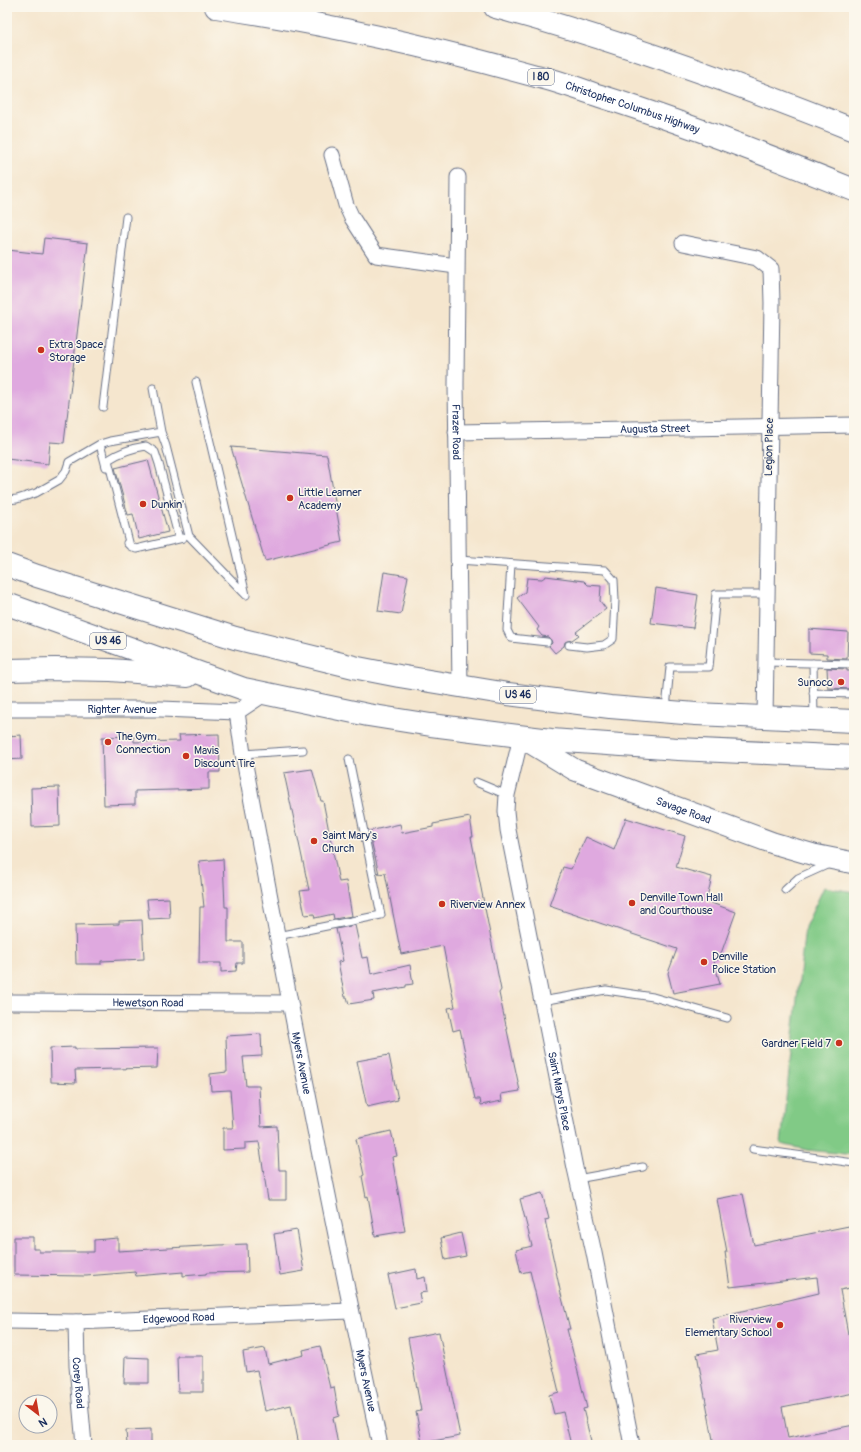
<svg xmlns="http://www.w3.org/2000/svg" width="861" height="1452" font-family="Pangolin,sans-serif">
	<style>
		.green { fill: #81ca86; stroke: #4e7c72 }
		.building { fill: #dfa9df }
		.lines { fill: none; stroke-linecap: round; stroke-linejoin: round }
		.lane-casing { stroke: #676f85; stroke-width: 9 }
		.street-casing { stroke: #676f85; stroke-width: 17 }
		.secondary-casing { stroke: #676f85; stroke-width: 23 }
		.highway-casing { stroke: #676f85; stroke-width: 24 }
		.lane { stroke: #fff; stroke-width: 7 }
		.street { stroke: #fff; stroke-width: 15 }
		.secondary { stroke: #fff; stroke-width: 21 }
		.highway { stroke: #fff; stroke-width: 22 }
		.poi-dot { fill: #c8321e; stroke: #fbf7ec; stroke-width: 1.5 }
		.labels { text-anchor: middle; dominant-baseline: central; stroke-width: 3; stroke-linejoin: round; paint-order: stroke }
		.shield { fill: #fbf7ec; stroke: #5e6b89; stroke-width: 1 }
		.shield-label { font-size: 10px; font-weight: bold; fill: #1b2f5e }
		.street-label { font-size: 11px; fill: #1b2f5e; stroke: #fbf7ec }
		.poi-label { font-size: 11px; fill: #1b2f5e; stroke: #fbf7ec; text-anchor: start }
	</style>
	<rect width="100%" height="100%" fill="#fbf7ec"/>
	<filter id="ink" filterUnits="userSpaceOnUse"><feTurbulence type="fractalNoise" baseFrequency=".025" numOctaves="2"/><feDisplacementMap in="SourceGraphic" scale="8" xChannelSelector="R" yChannelSelector="G"/><feConvolveMatrix kernelMatrix="1 2 1 2 8 2 1 2 1" color-interpolation-filters="sRGB"/></filter>
	<filter id="wash" filterUnits="userSpaceOnUse"><feTurbulence type="fractalNoise" baseFrequency=".012" numOctaves="4" result="noise"/><feDisplacementMap in="SourceGraphic" scale="16" xChannelSelector="R" yChannelSelector="G"/><feGaussianBlur stdDeviation="0.9" result="paint"/><feColorMatrix in="noise" values="0 0 0 0 0 0 0 0 0 0 0 0 0 0 0 0 0 1.4 0 .05"/><feComposite in="paint" operator="in"/></filter>
	<g filter="url(#wash)">
		<rect width="100%" height="100%" fill="#f5e6ce"/>
		<path class="green" d="M 824,887 L 854,892 L 854,1155 L 807,1150 L 781,1144 L 805,927 Z"/>
		<g id="blocks">
			<path class="building" d="M 44,238 L 88,243 L 64,443 L 50,442 L 48,464 L 7,459 L 8,250 L 42,254 Z
				M 231,447 L 327,455 L 342,542 L 265,561 Z
				M 148,460 L 168,532 L 139,539 L 133,514 L 128,515 L 115,468 Z
				M 384,572 L 408,576 L 401,614 L 378,611 Z
				M 546,576 L 584,581 L 588,585 L 601,586 L 600,601 L 606,609 L 576,632 L 579,635 L 572,640 L 567,641 L 565,642 L 564,646 L 555,653 L 549,646 L 552,643 L 551,640 L 548,637 L 542,636 L 537,630 L 539,627 L 517,598 L 525,592 L 527,578 L 542,579 Z
				M 656,588 L 698,595 L 693,628 L 651,623 Z
				M 809,629 L 848,632 L 847,659 L 827,658 L 827,654 L 809,653 Z
				M 827,668 L 847,669 L 847,671 L 854,671 L 854,689 L 828,688 Z
				M 219,734 L 220,772 L 209,772 L 209,789 L 135,791 L 135,804 L 104,805 L 102,737 L 134,736 L 134,742 L 180,741 L 179,735 Z
				M 21,735 L 22,759 L 7,760 L 7,736 Z
				M 312,769 L 321,801 L 323,801 L 339,882 L 346,881 L 352,916 L 334,919 L 333,914 L 315,918 L 314,914 L 305,915 L 300,891 L 309,890 L 284,773 Z
				M 59,787 L 60,826 L 32,827 L 31,788 Z
				M 470,817 L 473,837 L 471,837 L 501,990 L 499,993 L 520,1091 L 501,1094 L 502,1101 L 481,1105 L 480,1099 L 475,1099 L 460,1029 L 453,1031 L 448,1008 L 455,1007 L 443,946 L 401,954 L 385,873 L 379,874 L 369,831 L 400,824 L 402,833 L 433,827 L 433,824 Z
				M 626,818 L 685,836 L 676,867 L 712,877 L 706,901 L 736,912 L 719,959 L 714,961 L 720,984 L 673,993 L 668,973 L 677,949 L 549,906 L 563,867 L 571,869 L 586,837 L 614,850 Z
				M 223,859 L 225,907 L 228,907 L 228,942 L 243,942 L 243,963 L 237,963 L 236,971 L 221,972 L 221,963 L 199,963 L 200,907 L 204,907 L 199,861 Z
				M 169,898 L 170,918 L 149,919 L 147,899 Z
				M 142,920 L 144,959 L 101,961 L 101,964 L 76,964 L 75,925 L 119,924 L 119,921 Z
				M 355,925 L 362,958 L 368,957 L 371,974 L 410,965 L 413,984 L 406,985 L 406,987 L 373,993 L 374,1000 L 349,1004 L 347,997 L 345,997 L 338,962 L 343,961 L 336,929 Z
				M 261,1034 L 262,1056 L 243,1057 L 246,1086 L 259,1086 L 261,1127 L 277,1126 L 279,1170 L 286,1170 L 286,1200 L 268,1200 L 259,1142 L 245,1143 L 245,1149 L 223,1150 L 223,1128 L 233,1128 L 230,1090 L 211,1091 L 210,1074 L 227,1072 L 226,1036 Z
				M 75,1047 L 75,1049 L 158,1048 L 157,1068 L 75,1070 L 76,1083 L 51,1082 L 50,1048 Z
				M 389,1055 L 398,1100 L 367,1107 L 357,1061 Z
				M 391,1131 L 397,1156 L 392,1157 L 405,1231 L 375,1236 L 368,1196 L 366,1197 L 362,1176 L 364,1175 L 356,1139 Z
				M 542,1193 L 549,1219 L 545,1220 L 560,1290 L 570,1329 L 567,1329 L 587,1408 L 583,1409 L 592,1445 L 571,1445 L 563,1412 L 554,1414 L 549,1395 L 559,1392 L 530,1271 L 521,1273 L 516,1250 L 532,1246 L 520,1199 Z
				M 743,1194 L 754,1245 L 854,1225 L 854,1287 L 840,1290 L 848,1334 L 854,1332 L 854,1393 L 782,1407 L 788,1438 L 854,1425 L 854,1445 L 714,1445 L 697,1354 L 718,1350 L 712,1318 L 819,1293 L 817,1277 L 730,1287 L 725,1252 L 727,1252 L 717,1199 Z
				M 297,1230 L 304,1271 L 280,1275 L 274,1234 Z
				M 461,1233 L 466,1256 L 445,1260 L 441,1238 Z
				M 14,1237 L 33,1237 L 33,1249 L 39,1249 L 39,1252 L 94,1252 L 94,1240 L 118,1238 L 118,1251 L 219,1245 L 247,1244 L 248,1272 L 206,1273 L 206,1274 L 183,1276 L 183,1272 L 136,1276 L 135,1272 L 86,1276 L 14,1275 Z
				M 416,1269 L 417,1279 L 425,1277 L 427,1292 L 419,1293 L 421,1303 L 395,1308 L 388,1275 Z
				M 439,1332 L 460,1436 L 422,1443 L 416,1412 L 421,1411 L 408,1338 Z
				M 320,1346 L 330,1388 L 334,1387 L 339,1416 L 333,1418 L 338,1445 L 299,1445 L 291,1405 L 265,1411 L 257,1370 L 246,1372 L 243,1352 L 265,1348 L 268,1364 L 304,1355 L 303,1350 Z
				M 177,1356 L 203,1356 L 203,1392 L 178,1392 Z
				M 125,1357 L 149,1358 L 149,1383 L 124,1383 Z
				M 151,1429 L 151,1445 L 127,1445 L 126,1430 Z"/>
		</g>
	</g>
	<g filter="url(#ink)">
		<use href="#blocks" fill-opacity="0" stroke="#676f85" stroke-width="1"/>
		<g class="lines">
			<g class="lane-casing">
				<path id="lane" d="M 196,382 L 246,595
					M 153,388 L 161,432 L 166,446 L 189,536 L 246,595
					M 103,407 L 126,217
					M 100,444 L 106,467
					M 7,500 L 17,499 L 36,493 L 59,480 L 66,471 L 69,462 L 100,444 L 110,441 L 161,432
					M 127,543 L 130,546 L 136,549 L 183,538
					M 130,546 L 108,460 C 120,452 132,448 146,446 L 155,452 L 159,464 L 179,539
					M 458,560 L 605,570 L 614,580 L 615,600 L 613,639 L 604,645 L 587,647 L 569,645
					M 511,564 L 507,630 L 511,638 L 547,642
					M 765,662 L 854,664
					M 813,663 L 814,718
					M 813,693 L 854,694
					M 666,709 L 670,667 L 709,667 L 716,594 L 766,594
					M 243,754 L 303,750
					M 476,782 L 507,795
					M 785,890 L 798,878 L 829,864
					M 277,936 L 381,915 L 349,759
					M 541,1001 L 606,990 L 653,997 L 727,1018
					M 753,1149 L 854,1163
					M 577,1179 L 643,1167"/>
			</g>
			<g class="street-casing">
				<g id="street">
					<path d="M 332,155 L 346,205 L 352,218 L 376,255 L 456,266"/>
					<path id="s1" d="M 458,177 L 456,385 L 460,687"/>
					<path d="M 683,243 L 757,258 L 771,269 L 772,303 L 765,718"/>
					<path id="s2" d="M 456,432 L 854,425"/>
					<path id="s3" d="M 7,709 L 161,709 L 237,712"/>
					<path id="s4" d="M 237,712 L 243,754 C 286,985 330,1215 380,1445"/>
					<path d="M 237,712 L 264,694"/>
					<path id="s5" d="M 521,737 L 507,795 L 506,811 L 508,830 L 575,1168 L 594,1253 L 632,1445"/>
					<path id="s6" d="M 7,1002 L 289,1003"/>
					<path id="s7" d="M 7,1321 L 76,1322 L 350,1311"/>
					<path id="s8" d="M 76,1322 L 77,1366 L 84,1445"/>
				</g>
			</g>
			<g class="secondary-casing">
				<g id="secondary">
					<path id="s9" d="M 521,737 L 575,770 L 773,843 L 814,855 L 854,863"/>
				</g>
			</g>
			<g class="highway-casing">
				<g id="highway">
					<path id="s10" d="M 216,7 C 324,23 431,47 536,76 C 558,81 579,89 600,96 C 686,123 770,156 854,190"/>
					<path d="M 495,7 C 618,40 736,83 854,130"/>
					<path d="M 7,565 L 37,576 L 235,638 L 358,668 L 399,676 L 508,694 L 610,707 L 696,714 L 854,721"/>
					<path d="M 7,604 L 244,689 L 368,715 L 431,725 L 551,740 L 678,749 L 854,757"/>
					<path d="M 7,670 L 55,669 L 111,670 L 188,676"/>
				</g>
			</g>
			<use href="#lane" class="lane"/>
			<use href="#street" class="street"/>
			<use href="#secondary" class="secondary"/>
			<use href="#highway" class="highway"/>
		</g>
	</g>
	<g class="poi-dot">
		<circle cx="41" cy="350" r="4"/>
		<circle cx="290" cy="498" r="4"/>
		<circle cx="143" cy="504" r="4"/>
		<circle cx="841" cy="682" r="4"/>
		<circle cx="108" cy="742" r="4"/>
		<circle cx="186" cy="756" r="4"/>
		<circle cx="314" cy="841" r="4"/>
		<circle cx="632" cy="903" r="4"/>
		<circle cx="442" cy="904" r="4"/>
		<circle cx="704" cy="962" r="4"/>
		<circle cx="839" cy="1043" r="4"/>
		<circle cx="780" cy="1325" r="4"/>
	</g>
	<g class="labels">
		<g class="shield">
			<rect x="528" y="69" width="26" height="16" rx="3"/>
			<rect x="90" y="633" width="36" height="16" rx="3"/>
			<rect x="500" y="687" width="36" height="16" rx="3"/>
		</g>
		<g class="shield-label">
			<text x="541" y="77">I 80</text>
			<text x="108" y="641">US 46</text>
			<text x="518" y="695">US 46</text>
		</g>
		<g class="street-label">
			<text stroke="none"><textPath href="#s10" startOffset="429">Christopher Columbus Highway</textPath></text>
			<text stroke="none"><textPath href="#s2" startOffset="199">Augusta Street</textPath></text>
			<text stroke="none"><textPath href="#s1" startOffset="255">Frazer Road</textPath></text>
			<text transform="translate(769 447) rotate(-89)">Legion Place</text>
			<text stroke="none"><textPath href="#s3" startOffset="115">Righter Avenue</textPath></text>
			<text stroke="none"><textPath href="#s9" startOffset="179">Savage Road</textPath></text>
			<text stroke="none"><textPath href="#s6" startOffset="141">Hewetson Road</textPath></text>
			<text stroke="none"><textPath href="#s4" startOffset="357">Myers Avenue</textPath></text>
			<text stroke="none"><textPath href="#s5" startOffset="361">Saint Marys Place</textPath></text>
			<text stroke="none"><textPath href="#s7" startOffset="172">Edgewood Road</textPath></text>
			<text stroke="none"><textPath href="#s4" startOffset="681">Myers Avenue</textPath></text>
			<text stroke="none"><textPath href="#s8" startOffset="61">Corey Road</textPath></text>
		</g>
		<g class="poi-label">
			<text x="49" y="344">Extra Space<tspan x="49" dy="13">Storage</tspan></text>
			<text x="298" y="492">Little Learner<tspan x="298" dy="13">Academy</tspan></text>
			<text x="151" y="504">Dunkin'</text>
			<text x="833" y="682" text-anchor="end">Sunoco</text>
			<text x="116" y="736">The Gym<tspan x="116" dy="13">Connection</tspan></text>
			<text x="194" y="750">Mavis<tspan x="194" dy="13">Discount Tire</tspan></text>
			<text x="322" y="835">Saint Mary's<tspan x="322" dy="13">Church</tspan></text>
			<text x="640" y="897">Denville Town Hall<tspan x="640" dy="13">and Courthouse</tspan></text>
			<text x="450" y="904">Riverview Annex</text>
			<text x="712" y="956">Denville<tspan x="712" dy="13">Police Station</tspan></text>
			<text x="831" y="1043" text-anchor="end">Gardner Field 7</text>
			<text x="772" y="1319" text-anchor="end">Riverview<tspan x="772" dy="13">Elementary School</tspan></text>
		</g>
	</g>
	<rect width="861" height="1452" fill="none" stroke="#fbf7ec" stroke-width="24"/>
	<g transform="translate(38 1414) rotate(149)"><circle r="19" fill="#fbf7ec" stroke="#a1a7b3"/>
	<path d="M0-3L7 15L0 10L-7 15Z" fill="#c8321e"/>
	<text y="-6" font-size="11" font-weight="bold" text-anchor="middle" fill="#1b2f5e">N</text>
	</g>
</svg>
